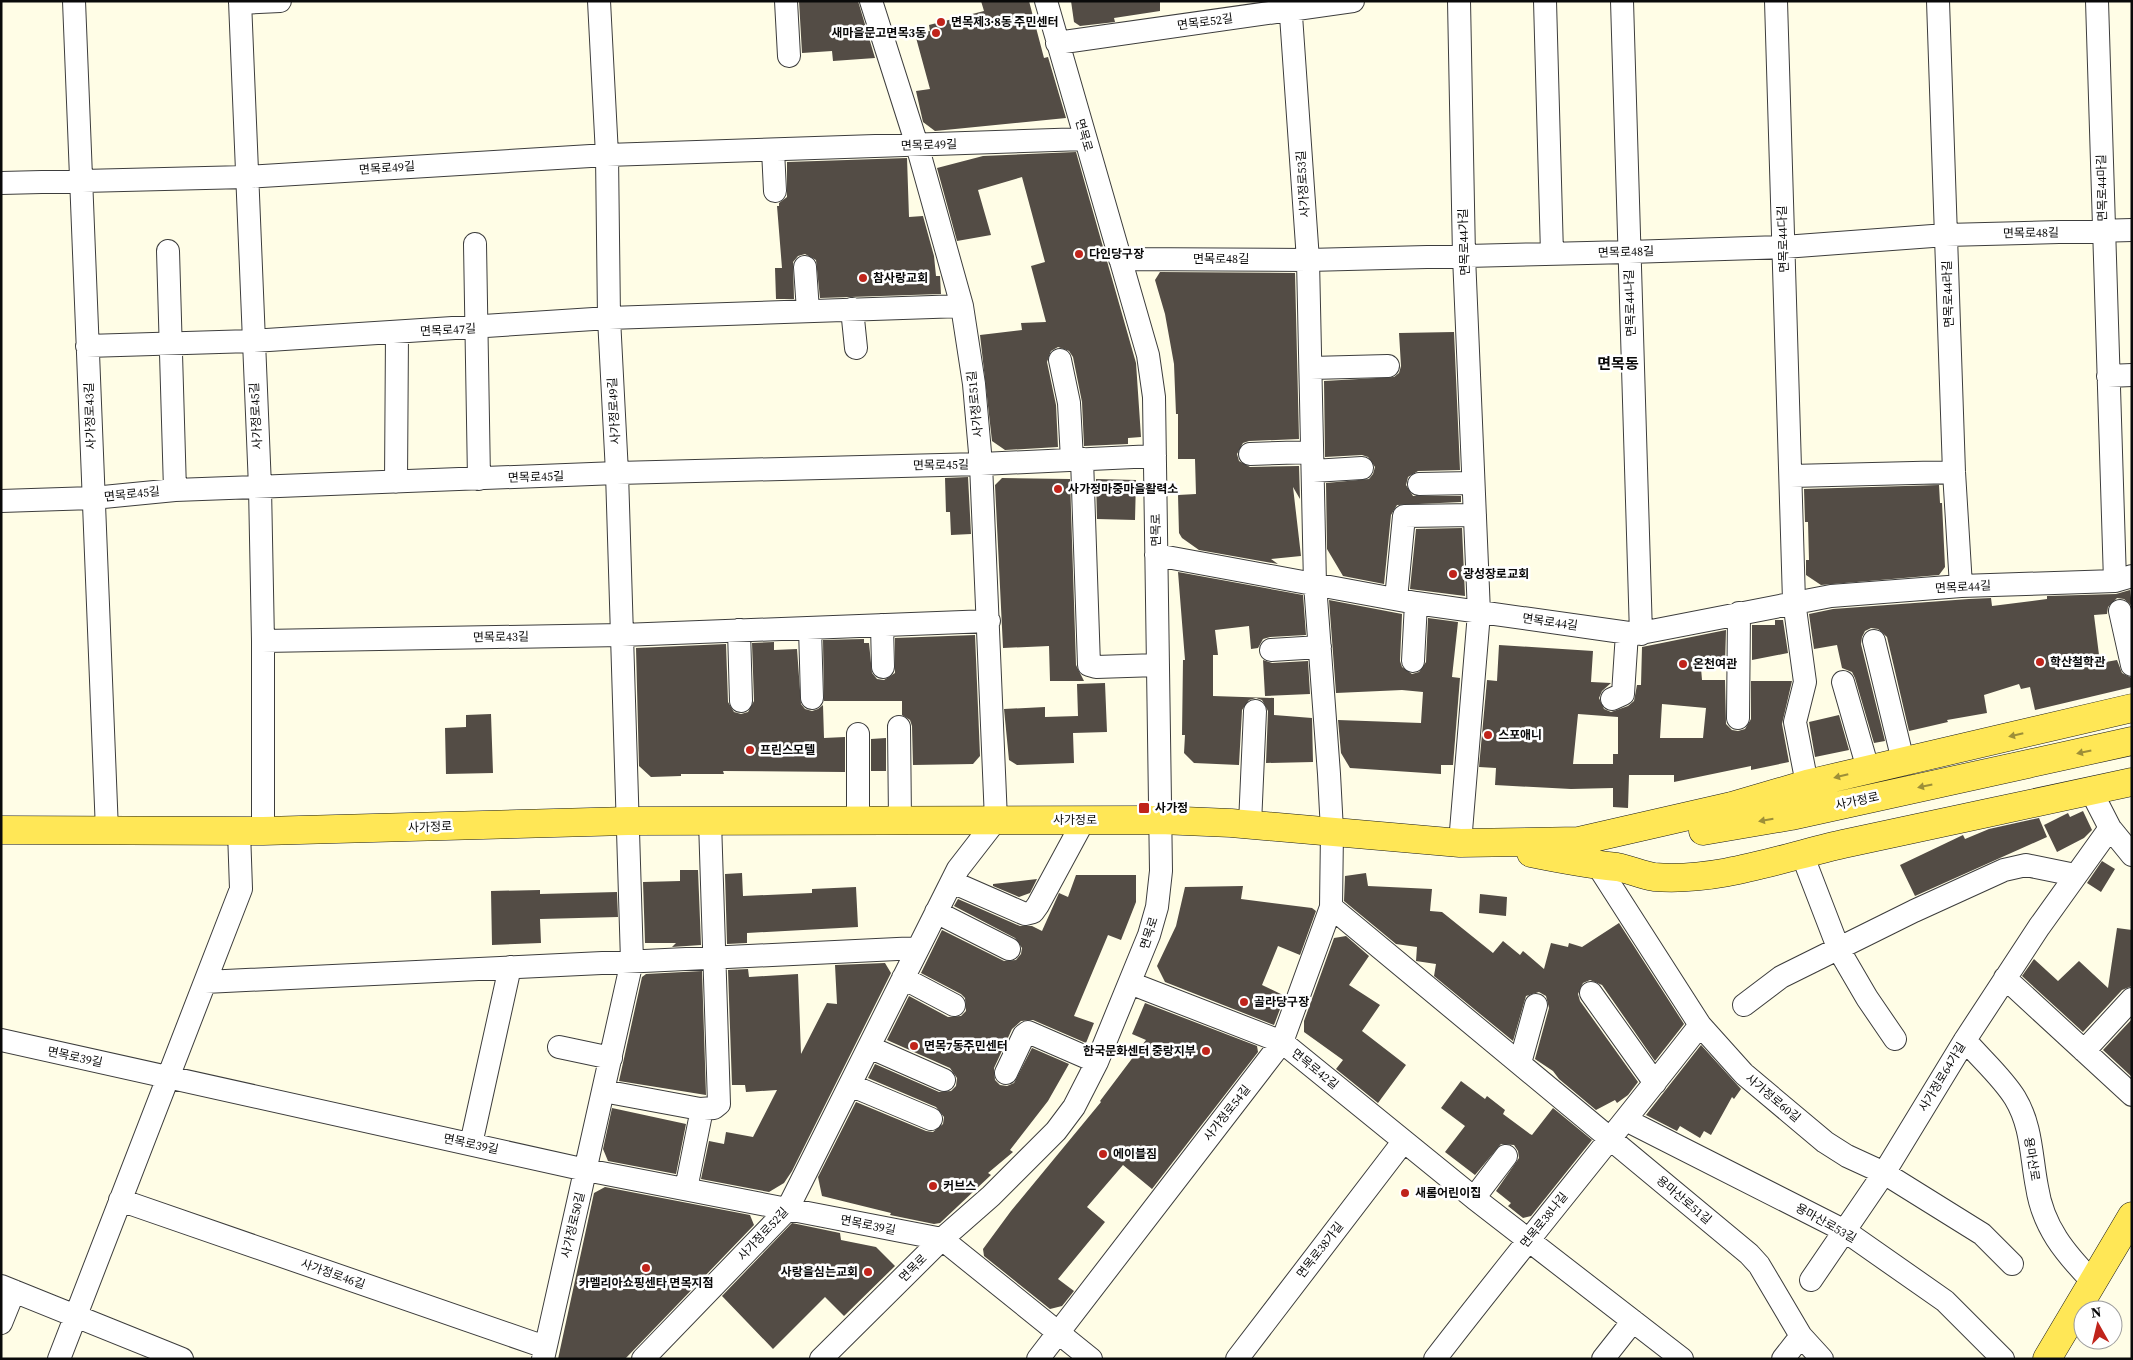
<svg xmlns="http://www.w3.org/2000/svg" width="2133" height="1360" font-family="'Source Serif 4','Noto Sans KR',serif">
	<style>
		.building { fill: #534c45; fill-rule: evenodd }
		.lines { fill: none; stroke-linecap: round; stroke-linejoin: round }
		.minor-casing { stroke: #3d3d3d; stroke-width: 24 }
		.major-casing { stroke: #1b1b1b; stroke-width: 29 }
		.minor { stroke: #fff; stroke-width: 22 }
		.major { stroke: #ffe756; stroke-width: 28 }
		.oneway { fill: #9d8f38 }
		.poi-dot { fill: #c0241b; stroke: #fff; stroke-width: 2 }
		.labels { text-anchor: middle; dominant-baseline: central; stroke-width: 5; stroke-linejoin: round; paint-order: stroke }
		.poi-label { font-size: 12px; font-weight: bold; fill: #0a0a0a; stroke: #fff; text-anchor: start }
		.street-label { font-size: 12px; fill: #0a0a0a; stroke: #fff }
		.quarter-label { font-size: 15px; font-weight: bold; fill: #0a0a0a; stroke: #fff }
	</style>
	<rect width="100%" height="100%" fill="#fffde6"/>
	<path class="building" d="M 799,1 L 858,1 L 875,58 L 833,61 L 832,51 L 802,53 Z
		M 981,1 L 1029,1 L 1044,58 L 1048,57 L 1066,118 L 935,131 L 923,122 L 916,91 L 930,89 L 915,34 L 930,31 L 929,25 L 984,11 Z
		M 1071,1 L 1160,1 L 1160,11 L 1114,18 L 1115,22 L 1080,26 L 1074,22 Z
		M 1076,152 L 1136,363 L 1141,437 L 1128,438 L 1128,444 L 1084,446 L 1082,402 L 1073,357 L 1069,351 L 1058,347 L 1051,351 L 1047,362 L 1056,405 L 1058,447 L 1005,450 L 992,441 L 980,335 L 1022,330 L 1021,323 L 1046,322 L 1031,266 L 1045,262 L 1022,177 L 978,190 L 991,235 L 957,241 L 937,168 L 983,156 Z
		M 907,158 L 909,217 L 923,216 L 934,256 L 936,276 L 940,276 L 941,294 L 820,298 L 816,260 L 805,254 L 798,256 L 793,262 L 794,299 L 776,299 L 775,268 L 782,268 L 777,206 L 779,206 L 779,203 L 787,197 L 787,162 Z
		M 1160,272 L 1295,273 L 1299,439 L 1249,441 L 1243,443 L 1237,454 L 1239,461 L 1250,467 L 1299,466 L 1300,499 L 1293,487 L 1301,556 L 1271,559 L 1278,564 L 1199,550 L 1182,538 L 1179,533 L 1178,495 L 1196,494 L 1195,459 L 1178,459 L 1178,414 L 1176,414 L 1174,364 L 1165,314 L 1155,280 Z
		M 1454,332 L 1460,470 L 1418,471 L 1408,477 L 1406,485 L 1413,496 L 1461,496 L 1461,502 L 1397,505 L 1391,515 L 1384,584 L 1343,576 L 1327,549 L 1326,483 L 1369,479 L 1373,474 L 1375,467 L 1368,457 L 1362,455 L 1325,457 L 1324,381 L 1394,377 L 1399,373 L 1401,366 L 1399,333 Z
		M 968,477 L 971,534 L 951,535 L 950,512 L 946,512 L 945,478 Z
		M 1002,478 L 1070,479 L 1076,665 L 1084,681 L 1050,681 L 1049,646 L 1003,648 L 995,485 Z
		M 1096,479 L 1136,480 L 1135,520 L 1097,519 Z
		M 1939,485 L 1940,503 L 1942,503 L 1945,567 L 1939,575 L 1821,585 L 1806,575 L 1806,560 L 1809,560 L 1808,522 L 1805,522 L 1804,489 Z
		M 1462,528 L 1465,596 L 1410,589 L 1416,529 Z
		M 1178,572 L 1303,595 L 1306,635 L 1270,637 L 1263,639 L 1258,648 L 1251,649 L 1249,626 L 1215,630 L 1218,655 L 1213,655 L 1213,696 L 1274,698 L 1274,715 L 1312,718 L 1313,762 L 1266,763 L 1268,711 L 1262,700 L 1256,698 L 1249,700 L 1242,710 L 1239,765 L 1194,763 L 1184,753 L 1185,735 L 1182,735 L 1183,660 L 1185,660 Z
		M 2130,590 L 2132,606 L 2124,599 L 2117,598 L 2108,607 L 2107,614 L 2094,615 L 2100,663 L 2117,660 L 2122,673 L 2132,678 L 2132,687 L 2035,710 L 2030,687 L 2021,689 L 2019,684 L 1984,695 L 1987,713 L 1947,720 L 1948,722 L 1909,731 L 1887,637 L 1878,629 L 1871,628 L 1865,631 L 1862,637 L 1861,644 L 1885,741 L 1874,743 L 1855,678 L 1852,672 L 1842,668 L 1837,645 L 1814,649 L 1809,614 L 1833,609 L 1969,599 L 1991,598 L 1992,606 L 2047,599 L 2047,596 L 2116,594 Z
		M 1329,600 L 1402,614 L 1400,661 L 1402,667 L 1412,674 L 1419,672 L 1426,662 L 1428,618 L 1458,622 L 1452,677 L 1460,678 L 1453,765 L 1441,765 L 1441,774 L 1350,768 L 1341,753 L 1338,720 L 1421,723 L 1423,692 L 1402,690 L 1336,693 Z
		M 1775,620 L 1783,620 L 1788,653 L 1752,660 L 1752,625 L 1775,625 Z
		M 1726,630 L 1725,664 L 1701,668 L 1702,680 L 1725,680 L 1726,724 L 1732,730 L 1738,731 L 1745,729 L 1751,719 L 1751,681 L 1792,681 L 1782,724 L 1789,762 L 1751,770 L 1751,766 L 1674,782 L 1674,775 L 1629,775 L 1628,808 L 1613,807 L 1613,788 L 1571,789 L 1495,785 L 1496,768 L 1479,767 L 1487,680 L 1497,681 L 1499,645 L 1593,651 L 1591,682 L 1611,683 L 1602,691 L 1599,698 L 1604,709 L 1611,712 L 1628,706 L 1634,701 L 1637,685 L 1641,685 L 1642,647 ZM 1662,704 L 1706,708 L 1703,738 L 1660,738 ZM 1578,714 L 1618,717 L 1618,754 L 1613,754 L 1613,764 L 1573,764 Z
		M 975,635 L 980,756 L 973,764 L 913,765 L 912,726 L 910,720 L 902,715 L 902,701 L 824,701 L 823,640 L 864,639 L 864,643 L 869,643 L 872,673 L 877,679 L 884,680 L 895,673 L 895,638 Z
		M 774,642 L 774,650 L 797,649 L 801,704 L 805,709 L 812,711 L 818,709 L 823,705 L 824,738 L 845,737 L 845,772 L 723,771 L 724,774 L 681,774 L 681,776 L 651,777 L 639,766 L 636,648 L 726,644 L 728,702 L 734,712 L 741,714 L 748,712 L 754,701 L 752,643 Z
		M 1263,660 L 1272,663 L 1308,661 L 1310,694 L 1265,696 Z
		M 1105,683 L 1107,732 L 1073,733 L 1074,763 L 1017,765 L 1009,760 L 1004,709 L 1045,707 L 1045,717 L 1078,716 L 1077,684 Z
		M 491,714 L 493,773 L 446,774 L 445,728 L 466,727 L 466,715 Z
		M 1839,715 L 1849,750 L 1815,757 L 1809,722 Z
		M 886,738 L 886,771 L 871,771 L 871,739 Z
		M 2083,811 L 2092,830 L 2084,838 L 2057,852 L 2044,825 L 2068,813 L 2070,817 Z
		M 2039,818 L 2047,837 L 1915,896 L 1900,865 L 1963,835 L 1965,839 L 1989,829 Z
		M 2102,861 L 2115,869 L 2101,892 L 2087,883 Z
		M 680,870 L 698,870 L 701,945 L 672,947 L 676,943 L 645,943 L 643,882 L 680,881 Z
		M 742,873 L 743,896 L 812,893 L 812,889 L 856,887 L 858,927 L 747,933 L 747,943 L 727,944 L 725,874 Z
		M 1366,873 L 1368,886 L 1432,889 L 1430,911 L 1442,912 L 1493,953 L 1503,941 L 1520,955 L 1523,951 L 1544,969 L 1551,943 L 1568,947 L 1569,943 L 1582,947 L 1619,923 L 1684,1024 L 1655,1061 L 1602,985 L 1590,980 L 1583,983 L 1578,994 L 1580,1001 L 1638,1082 L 1628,1095 L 1617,1103 L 1615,1100 L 1596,1110 L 1559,1079 L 1553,1071 L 1535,1059 L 1549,1008 L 1546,996 L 1539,992 L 1526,996 L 1513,1041 L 1434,976 L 1436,964 L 1416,961 L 1417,947 L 1396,944 L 1344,901 L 1345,876 Z
		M 1076,875 L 1136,875 L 1136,902 L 1121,940 L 1108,935 L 1074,1016 L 1094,1023 L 1086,1043 L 1033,1020 L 1021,1021 L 1012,1029 L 994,1068 L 995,1080 L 1000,1085 L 1007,1086 L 1014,1083 L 1032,1048 L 1069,1064 L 1048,1101 L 1010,1150 L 1013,1152 L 988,1173 L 991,1175 L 940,1223 L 934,1224 L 895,1216 L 890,1215 L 891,1213 L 822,1196 L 818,1177 L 856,1102 L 926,1131 L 933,1132 L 943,1124 L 944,1117 L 936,1107 L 868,1078 L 875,1064 L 939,1092 L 951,1091 L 956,1086 L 957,1078 L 950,1068 L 887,1040 L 909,996 L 948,1017 L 961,1016 L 966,1011 L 965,998 L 961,994 L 921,973 L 942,930 L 1004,961 L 1016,960 L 1021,954 L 1022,948 L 1015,938 L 954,906 L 958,899 L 1020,926 L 1032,926 L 1042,931 L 1059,893 L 1068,897 Z
		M 1037,879 L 1030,893 L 1019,897 L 993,886 L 993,884 Z
		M 1243,886 L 1241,899 L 1312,908 L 1316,911 L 1300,955 L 1278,946 L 1262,985 L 1285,996 L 1274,1025 L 1165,982 L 1157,966 L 1176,926 L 1185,887 Z
		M 540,890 L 540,894 L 617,892 L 618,917 L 540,919 L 541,943 L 492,945 L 491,891 Z
		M 1480,894 L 1507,897 L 1506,916 L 1479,913 Z
		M 2117,928 L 2132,930 L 2132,986 L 2122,990 L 2083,1032 L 2022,976 L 2034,959 L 2058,981 L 2079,961 L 2108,988 Z
		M 1346,936 L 1369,956 L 1349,985 L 1380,1005 L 1362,1031 L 1406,1065 L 1378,1103 L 1336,1069 L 1343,1060 L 1304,1032 L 1304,1021 L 1334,938 Z
		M 885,963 L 891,973 L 792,1171 L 784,1183 L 769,1192 L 701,1179 L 709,1141 L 724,1144 L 726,1132 L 753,1137 L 777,1090 L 746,1092 L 745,1085 L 732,1085 L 728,970 L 748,969 L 749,977 L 798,974 L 801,1054 L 827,1003 L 837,1004 L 835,965 Z
		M 702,971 L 706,1095 L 619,1081 L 642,977 L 646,974 Z
		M 1145,1003 L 1257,1046 L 1258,1052 L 1152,1189 L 1123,1165 L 1087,1207 L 1105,1222 L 1058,1279 L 1074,1291 L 1062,1306 L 1050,1309 L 984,1256 L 983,1249 L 1011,1211 L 1101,1102 L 1100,1101 L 1146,1040 L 1132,1034 Z
		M 2132,1019 L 2132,1077 L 2103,1050 Z
		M 1701,1045 L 1741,1089 L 1734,1099 L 1732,1097 L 1711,1135 L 1704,1131 L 1700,1138 L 1680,1126 L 1677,1131 L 1646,1115 Z
		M 1461,1081 L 1485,1099 L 1487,1096 L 1505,1110 L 1503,1114 L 1530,1134 L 1532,1135 L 1553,1108 L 1592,1140 L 1531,1216 L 1523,1218 L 1508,1206 L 1511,1203 L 1496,1191 L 1519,1158 L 1518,1151 L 1514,1145 L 1501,1144 L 1475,1175 L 1445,1152 L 1465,1126 L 1441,1108 Z
		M 612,1108 L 686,1124 L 676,1174 L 608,1161 L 603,1149 Z
		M 605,1187 L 750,1215 L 754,1225 L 625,1359 L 558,1359 L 594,1193 Z
		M 792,1223 L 840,1233 L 841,1240 L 876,1247 L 895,1266 L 844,1316 L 825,1297 L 773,1349 L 722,1296 Z"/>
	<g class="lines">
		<g class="minor-casing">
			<path id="minor" d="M 74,1 L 107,831
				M 240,1 L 260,487 L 263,641 L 263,831
				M 786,1 L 789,56
				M 1459,1 L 1464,256 L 1479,613 L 1460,843
				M 1545,1 L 1552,254
				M 1622,1 L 1641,634
				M 1776,1 L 1794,601 L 1805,682 L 1795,722 L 1807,784
				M 1938,1 L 1954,472 L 1961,586
				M 2097,1 L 2115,581
				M 240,3 L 280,1
				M 1057,43 L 1353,1
				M 773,150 L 775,191
				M 1,183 L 246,177 L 607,155 L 1085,139
				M 475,244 L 479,479
				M 168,251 L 175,490
				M 1120,259 L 1308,260 L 1629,252 L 1784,247 L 1946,235 L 2132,230
				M 805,267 L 808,311
				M 852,309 L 856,348
				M 87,346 L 252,341 L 609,318 L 962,306
				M 1060,360 L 1069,403 L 1072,460
				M 1311,368 L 1388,366
				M 2108,376 L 2132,375
				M 1250,454 L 1312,452
				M 1082,459 L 1089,665 L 1096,667 L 1158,665
				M 1313,471 L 1362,468
				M 1791,476 L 1954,472
				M 396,482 L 397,333
				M 1419,484 L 1473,483
				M 1,501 L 93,498 L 175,490 L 617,473 L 981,464 L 1155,456
				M 1156,555 L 1416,603 L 1636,634 L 1831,596 L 1961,586 L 2115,581 L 2132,576
				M 1396,599 L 1404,516 L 1475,515
				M 2120,611 L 2132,665
				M 882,625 L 883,667
				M 810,628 L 812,698
				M 739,630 L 741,701
				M 263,641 L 622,635 L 989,621
				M 1874,641 L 1903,761
				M 1271,650 L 1320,647
				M 1413,661 L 1416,603
				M 1843,682 L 1868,769
				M 1612,699 L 1623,694 L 1627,633
				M 1738,718 L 1739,613
				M 899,727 L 900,820
				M 2091,791 L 2110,828 L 2132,855
				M 858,821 L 858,734
				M 1250,824 L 1255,711
				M 1802,854 L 1839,950 L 1867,998 L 1895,1039
				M 1598,866 L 1700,1025 L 1744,1074 L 1825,1142 L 1847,1156 L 1884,1173 L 1982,1234 L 2012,1264
				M 952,882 L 1025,914 L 1033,912 L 1038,905 L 1084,820
				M 1331,907 L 1749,1254 L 1759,1265 L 1801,1336 L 1822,1359
				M 936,912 L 1009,949
				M 903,978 L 954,1005
				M 2005,978 L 2132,1095
				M 205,982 L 918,948
				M 1130,983 L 1282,1042 L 1474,1198 L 1682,1359
				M 1591,993 L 1655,1083
				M 1744,1005 L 1781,977 L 1914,911 L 2004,870 L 2026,865 L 2075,875
				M 1,1040 L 586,1170 L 942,1239 L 1091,1359
				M 1965,1040 C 1981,1059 2002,1077 2015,1098 C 2032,1126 2031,1157 2037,1187 C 2043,1227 2065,1253 2092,1281
				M 559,1047 L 611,1058
				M 869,1047 L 944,1080
				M 2084,1051 L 2132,999
				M 1520,1063 L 1536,1005
				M 1006,1073 L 1024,1035 L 1028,1032 L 1097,1062
				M 850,1085 L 931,1119
				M 603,1091 L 700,1109 L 714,1108 L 719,1104 L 710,821
				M 1626,1120 L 1845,1231 L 1945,1301 L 2003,1359
				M 471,1144 L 510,967
				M 686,1189 L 702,1109
				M 1474,1198 L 1506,1156
				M 120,1200 L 545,1347
				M 1811,1280 L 1884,1173 L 1965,1040 L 2039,927 L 2110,828
				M 1,1286 L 182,1359
				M 1,1323 L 14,1291
				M 59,1359 L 241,889 L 239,831
				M 543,1359 L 632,961 L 617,473 L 609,318 L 607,155 L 599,1
				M 643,1359 L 787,1210 L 958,869 L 996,820 L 981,464 L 974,384 L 962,306 L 917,145 L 871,1
				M 821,1359 L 942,1239 L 991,1196 L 1056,1131 L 1074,1107 L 1097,1062 L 1149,935 L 1157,907 L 1161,871 L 1154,397 L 1148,355 L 1046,1
				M 1038,1359 L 1282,1042 L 1331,907 L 1332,831 L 1329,774 L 1315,584 L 1308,260 L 1290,1
				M 1237,1359 L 1403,1142
				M 1435,1359 C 1522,1246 1613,1137 1700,1025
				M 1603,1359 L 1633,1321
				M 1783,1359 L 1801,1336"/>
		</g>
		<g class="major-casing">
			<path id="major" d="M 1,830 L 263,831 L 628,821 L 1160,820 L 1231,823 L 1460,843 L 1579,841 L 1732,806 L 1807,784 L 2132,708
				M 1703,831 L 1791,816 L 2132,741
				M 1531,853 C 1560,859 1588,864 1617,867 C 1629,869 1641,875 1654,877 C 1719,882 1781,858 1843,844 C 1939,823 2036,803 2132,782
				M 2047,1359 L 2132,1216"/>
		</g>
		<use href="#minor" class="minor"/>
		<use href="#major" class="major"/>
	</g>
	<defs><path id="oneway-solid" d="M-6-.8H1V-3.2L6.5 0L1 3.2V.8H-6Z" transform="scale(1.25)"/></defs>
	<g class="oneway">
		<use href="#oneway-solid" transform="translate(2016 735) rotate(167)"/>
		<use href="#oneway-solid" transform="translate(2084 752) rotate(168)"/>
		<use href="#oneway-solid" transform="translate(1841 776) rotate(166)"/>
		<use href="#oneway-solid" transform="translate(1925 786) rotate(168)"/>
		<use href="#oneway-solid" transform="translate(1766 820) rotate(170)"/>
	</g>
	<g class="poi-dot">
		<circle cx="941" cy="22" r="5"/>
		<circle cx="936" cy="33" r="5"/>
		<circle cx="1079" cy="254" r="5"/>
		<circle cx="863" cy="278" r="5"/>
		<circle cx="1058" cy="489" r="5"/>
		<circle cx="1453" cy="574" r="5"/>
		<circle cx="2040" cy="662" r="5"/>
		<circle cx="1683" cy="664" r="5"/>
		<circle cx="1488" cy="735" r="5"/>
		<circle cx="750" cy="750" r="5"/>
		<rect x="1138" y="802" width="12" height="12" rx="2.5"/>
		<circle cx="1244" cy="1002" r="5"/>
		<circle cx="914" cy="1046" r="5"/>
		<circle cx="1206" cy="1051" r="5"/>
		<circle cx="1103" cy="1154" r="5"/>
		<circle cx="933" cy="1186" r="5"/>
		<circle cx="1405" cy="1193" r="5"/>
		<circle cx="646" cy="1268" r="5"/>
		<circle cx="868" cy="1272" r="5"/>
	</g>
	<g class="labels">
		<g class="poi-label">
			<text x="951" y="22">면목제3·8동 주민센터</text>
			<text x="926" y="33" text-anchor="end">새마을문고면목3동</text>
			<text x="1089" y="254">다인당구장</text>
			<text x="873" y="278">참사랑교회</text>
			<text x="1068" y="489">사가정마중마을활력소</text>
			<text x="1463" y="574">광성장로교회</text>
			<text x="2050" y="662">학산철학관</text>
			<text x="1693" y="664">온천여관</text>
			<text x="1498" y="735">스포애니</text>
			<text x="760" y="750">프린스모텔</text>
			<text x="1155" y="808">사가정</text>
			<text x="1254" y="1002">골라당구장</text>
			<text x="924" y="1046">면목7동주민센터</text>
			<text x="1196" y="1051" text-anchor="end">한국문화센터 중랑지부</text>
			<text x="1113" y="1154">에이블짐</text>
			<text x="943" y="1186">커브스</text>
			<text x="1415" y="1193">새롬어린이집</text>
			<text x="858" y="1272" text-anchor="end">사랑을심는교회</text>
			<text x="646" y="1283" text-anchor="middle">카멜리아쇼핑센타 면목지점</text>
		</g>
		<g class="street-label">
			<text transform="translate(1205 22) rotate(-8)">면목로52길</text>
			<text transform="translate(1084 135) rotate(74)">면목로</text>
			<text transform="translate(929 145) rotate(-2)">면목로49길</text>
			<text transform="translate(387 168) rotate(-4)">면목로49길</text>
			<text transform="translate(1303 184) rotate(-94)">사가정로53길</text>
			<text transform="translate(2102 188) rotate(-91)">면목로44마길</text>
			<text transform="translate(2031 233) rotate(-1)">면목로48길</text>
			<text transform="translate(1783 239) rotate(-92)">면목로44다길</text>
			<text transform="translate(1464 242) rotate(-92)">면목로44가길</text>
			<text transform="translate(1626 252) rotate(-2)">면목로48길</text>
			<text x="1221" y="259">면목로48길</text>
			<text transform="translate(1948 294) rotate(-92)">면목로44라길</text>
			<text transform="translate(1630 303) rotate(-92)">면목로44나길</text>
			<text transform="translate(448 330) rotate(-3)">면목로47길</text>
			<text transform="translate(975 404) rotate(-96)">사가정로51길</text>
			<text transform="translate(614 411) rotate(-93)">사가정로49길</text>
			<text transform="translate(90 416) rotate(-92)">사가정로43길</text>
			<text transform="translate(256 416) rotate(-93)">사가정로45길</text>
			<text transform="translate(941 465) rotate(-1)">면목로45길</text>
			<text transform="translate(536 477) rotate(-2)">면목로45길</text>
			<text transform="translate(132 494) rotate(-6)">면목로45길</text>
			<text transform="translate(1156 530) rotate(-91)">면목로</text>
			<text transform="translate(1963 587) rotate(-3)">면목로44길</text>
			<text transform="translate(1550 622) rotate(8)">면목로44길</text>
			<text transform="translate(501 637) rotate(-1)">면목로43길</text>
			<text transform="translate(1857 801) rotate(-12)">사가정로</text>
			<text x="1075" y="820">사가정로</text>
			<text transform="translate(430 827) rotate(-2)">사가정로</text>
			<text transform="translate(1149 933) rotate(-72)">면목로</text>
			<text transform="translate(75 1057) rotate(12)">면목로39길</text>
			<text transform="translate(1315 1069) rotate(39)">면목로42길</text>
			<text transform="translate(1942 1077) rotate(-59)">사가정로64가길</text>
			<text transform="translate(1773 1098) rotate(40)">사가정로60길</text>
			<text transform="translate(1227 1113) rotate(-52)">사가정로54길</text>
			<text transform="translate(471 1144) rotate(12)">면목로39길</text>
			<text transform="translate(2032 1159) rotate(81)">용마산로</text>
			<text transform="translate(1684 1200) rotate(40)">용마산로51길</text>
			<text transform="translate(1544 1220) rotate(-51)">면목로38나길</text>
			<text transform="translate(1826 1223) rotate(29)">용마산로53길</text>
			<text transform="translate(573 1225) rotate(-77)">사가정로50길</text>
			<text transform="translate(868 1225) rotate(11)">면목로39길</text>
			<text transform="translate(763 1234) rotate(-47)">사가정로52길</text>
			<text transform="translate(1320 1250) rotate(-52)">면목로38가길</text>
			<text transform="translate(913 1268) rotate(-45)">면목로</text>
			<text transform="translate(333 1274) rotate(19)">사가정로46길</text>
		</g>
		<g class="quarter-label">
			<text x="1618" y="363">면목동</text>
		</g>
	</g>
	<rect width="2133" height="1360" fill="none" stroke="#0a0a0a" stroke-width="5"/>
	<g transform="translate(2098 1325) rotate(352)"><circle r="24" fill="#ffffff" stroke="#9d9d9d"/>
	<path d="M0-4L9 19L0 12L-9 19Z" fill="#c0241b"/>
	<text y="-8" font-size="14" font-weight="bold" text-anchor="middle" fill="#0a0a0a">N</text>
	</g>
</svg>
